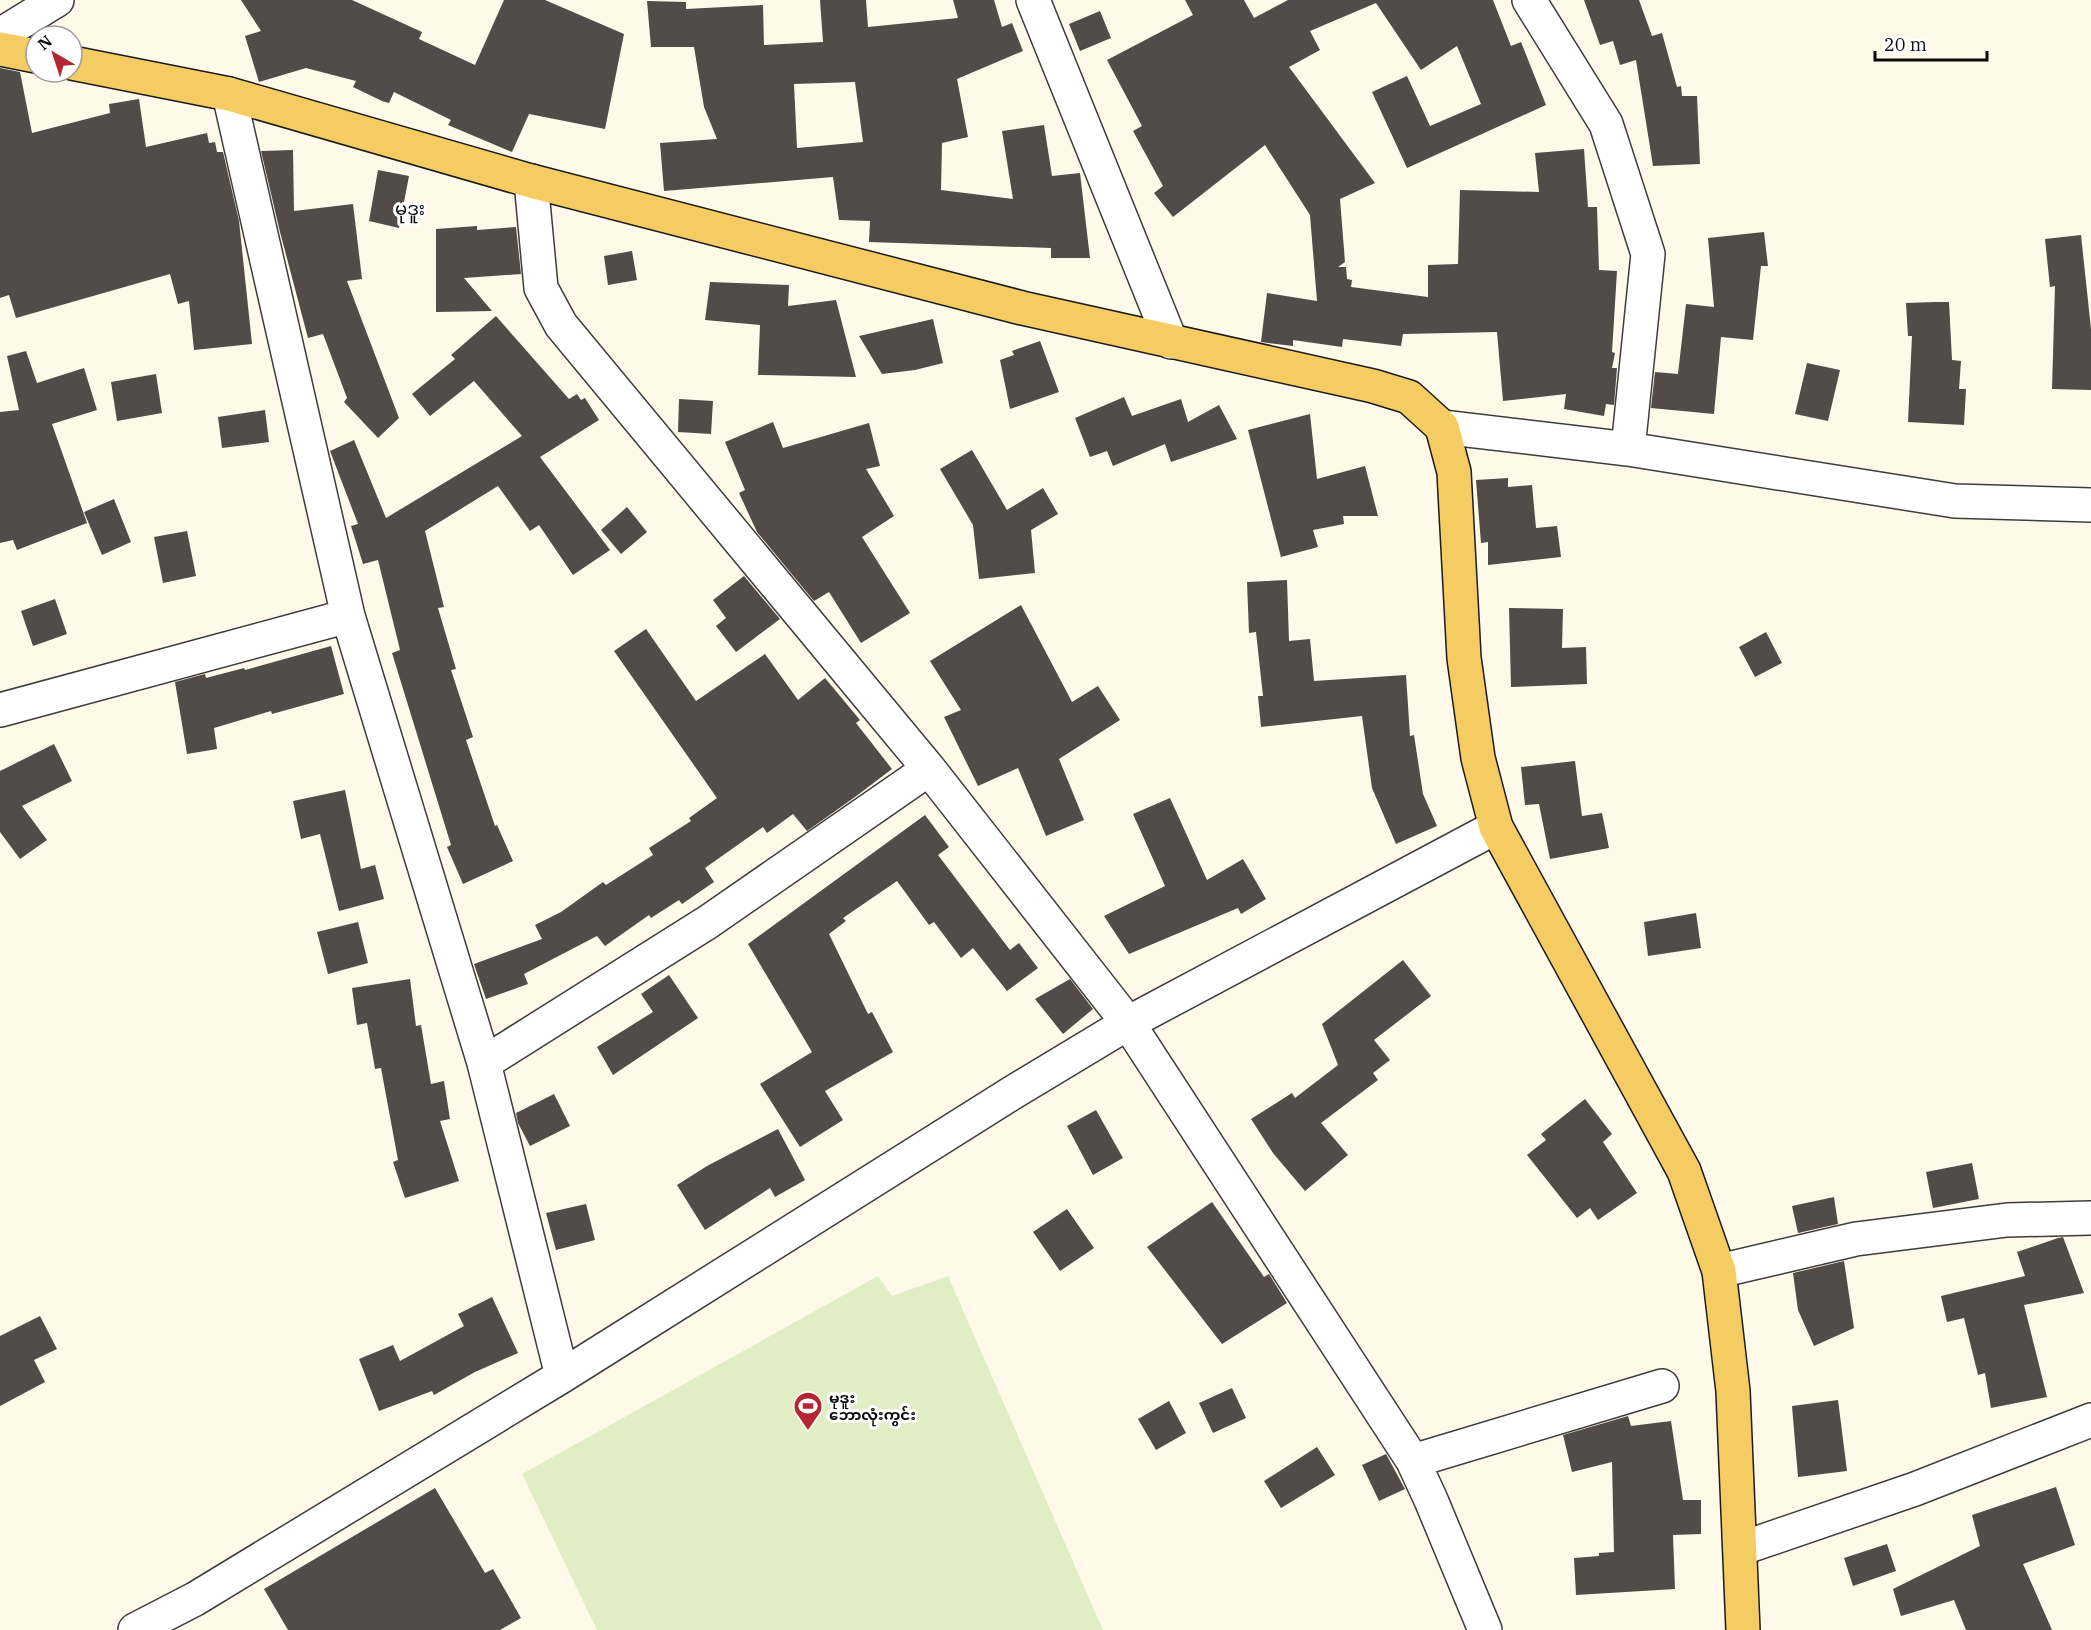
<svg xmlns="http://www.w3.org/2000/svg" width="2091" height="1630" font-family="'IBM Plex Serif','Noto Sans Myanmar',serif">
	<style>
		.pitch { fill: #e1eec5 }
		.building { fill: #524b47; fill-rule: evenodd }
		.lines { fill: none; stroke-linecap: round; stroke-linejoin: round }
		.minor-casing { stroke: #3d3d3d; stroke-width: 36 }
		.major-casing { stroke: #1b1b1b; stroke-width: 36 }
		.minor { stroke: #fff; stroke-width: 33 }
		.major { stroke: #f5cc61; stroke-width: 33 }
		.labels { text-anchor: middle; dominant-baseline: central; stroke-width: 6; stroke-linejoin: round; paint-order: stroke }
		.poi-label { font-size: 15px; font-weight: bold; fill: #0a0a0a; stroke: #fff; text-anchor: start }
		.quarter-label { font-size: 18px; fill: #0a0a0a; stroke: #fff }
	</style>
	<rect width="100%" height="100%" fill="#fef9e8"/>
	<path class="pitch" d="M 878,1276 L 892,1296 L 948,1276 L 1103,1630 L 597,1630 L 522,1474 Z"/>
	<path class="building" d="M 241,0 L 352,0 L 422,32 L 419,39 L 475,65 L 504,0 L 545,0 L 624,34 L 605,129 L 529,114 L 512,152 L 448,125 L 451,120 L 394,92 L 389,103 L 382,101 L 353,87 L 356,81 L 306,68 L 259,82 L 245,36 L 261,31 Z
		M 820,0 L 866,0 L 868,27 L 958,18 L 953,0 L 994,0 L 1002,27 L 1012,23 L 1023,51 L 957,79 L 968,137 L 942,143 L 941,190 L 1013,199 L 1002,131 L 1044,125 L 1052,176 L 1080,173 L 1090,258 L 1051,258 L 1051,248 L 869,242 L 870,221 L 839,220 L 833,177 L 664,191 L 660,143 L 717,139 L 704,107 L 694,47 L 651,47 L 647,1 L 686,2 L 686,9 L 763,5 L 764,45 L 823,42 ZM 855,82 L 863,142 L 797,148 L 794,84 Z
		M 1185,0 L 1244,0 L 1254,18 L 1288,0 L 1493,0 L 1511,46 L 1521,42 L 1546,105 L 1407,168 L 1372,92 L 1407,76 L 1430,126 L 1481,104 L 1457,46 L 1421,70 L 1376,3 L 1310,31 L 1320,50 L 1289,67 L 1375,183 L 1340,199 L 1345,262 L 1338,267 L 1346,267 L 1347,279 L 1352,280 L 1351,287 L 1428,297 L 1428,265 L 1458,264 L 1460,190 L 1539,192 L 1535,153 L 1584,149 L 1588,207 L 1597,207 L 1599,270 L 1617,271 L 1612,352 L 1615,353 L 1612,368 L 1617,368 L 1614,405 L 1606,404 L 1604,416 L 1564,409 L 1566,394 L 1503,401 L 1497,332 L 1403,334 L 1401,346 L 1343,339 L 1342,347 L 1293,340 L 1293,346 L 1261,342 L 1267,293 L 1317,301 L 1310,215 L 1265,145 L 1173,217 L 1154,193 L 1163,186 L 1133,131 L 1142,126 L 1107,60 L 1193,15 Z
		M 1584,0 L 1639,0 L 1652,36 L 1662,33 L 1677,87 L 1681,86 L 1682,96 L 1697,96 L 1700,164 L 1653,166 L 1636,60 L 1620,65 L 1613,41 L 1600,45 Z
		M 1100,11 L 1111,38 L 1080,51 L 1069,24 Z
		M 0,68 L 20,72 L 32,133 L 110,113 L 109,104 L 139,99 L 146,147 L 207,133 L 209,143 L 215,142 L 217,152 L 223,152 L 239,221 L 252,344 L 194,350 L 189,301 L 178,304 L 170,274 L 16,318 L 9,295 L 0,298 Z
		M 293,150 L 294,211 L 353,204 L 362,279 L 347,281 L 399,418 L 378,438 L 344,402 L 347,398 L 323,334 L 308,338 L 280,232 L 261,151 Z
		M 378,170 L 409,176 L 399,228 L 369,221 Z
		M 477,226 L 477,230 L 516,227 L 521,274 L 464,278 L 492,311 L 436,312 L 436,229 Z
		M 1764,232 L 1768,266 L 1761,266 L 1753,340 L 1721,337 L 1714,414 L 1651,408 L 1655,372 L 1678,374 L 1686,304 L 1714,307 L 1708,238 Z
		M 2081,235 L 2091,329 L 2091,390 L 2052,389 L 2055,286 L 2050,287 L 2045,239 Z
		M 632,251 L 637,280 L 608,285 L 604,256 Z
		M 710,282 L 789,285 L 788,306 L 836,300 L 856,377 L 758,375 L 760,325 L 705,320 Z
		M 1934,302 L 1949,302 L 1952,360 L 1961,361 L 1959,389 L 1966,389 L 1964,425 L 1908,422 L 1912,336 L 1908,336 L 1906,303 Z
		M 496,316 L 569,399 L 577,394 L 581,400 L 585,398 L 599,420 L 540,457 L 610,550 L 573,575 L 539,525 L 530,531 L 498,486 L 425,531 L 444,607 L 438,608 L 456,669 L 451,670 L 473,737 L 466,740 L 495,826 L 497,825 L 513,861 L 463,884 L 447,847 L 451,845 L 392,653 L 400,650 L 378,560 L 363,564 L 351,526 L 358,524 L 330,451 L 354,440 L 386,518 L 522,436 L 474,381 L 430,416 L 412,394 L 455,359 L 451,355 Z
		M 933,319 L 943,363 L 915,370 L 882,374 L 859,336 Z
		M 1040,341 L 1059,392 L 1010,409 L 1000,360 L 1014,355 L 1012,351 Z
		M 26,351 L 37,383 L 84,368 L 97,410 L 52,424 L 87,523 L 17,550 L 13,540 L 0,543 L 0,412 L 19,410 L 7,356 Z
		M 1807,363 L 1840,370 L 1828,421 L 1795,414 Z
		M 156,374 L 162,413 L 117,421 L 111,382 Z
		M 1124,397 L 1132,416 L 1181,399 L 1188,422 L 1219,405 L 1237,439 L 1171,462 L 1165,444 L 1113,466 L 1107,451 L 1090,457 L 1075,418 Z
		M 679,399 L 713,401 L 711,434 L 678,432 Z
		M 265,410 L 269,442 L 222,448 L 218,417 Z
		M 1310,414 L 1317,479 L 1365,466 L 1378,516 L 1343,516 L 1344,524 L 1313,530 L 1318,547 L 1281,557 L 1248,430 Z
		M 773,422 L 783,448 L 869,423 L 880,466 L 866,469 L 894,516 L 862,537 L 910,613 L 861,643 L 829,592 L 814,601 L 757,532 L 739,493 L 745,490 L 725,442 Z
		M 972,450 L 1007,510 L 1043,488 L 1058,514 L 1031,530 L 1035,573 L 979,579 L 973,525 L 940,469 Z
		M 1508,478 L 1508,487 L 1532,485 L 1536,528 L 1557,526 L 1561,557 L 1488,565 L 1488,542 L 1481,543 L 1476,480 Z
		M 114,499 L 131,542 L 102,555 L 84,512 Z
		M 627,507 L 647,532 L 621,554 L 601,530 Z
		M 187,531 L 196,576 L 163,583 L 154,537 Z
		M 744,576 L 780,619 L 736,652 L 716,626 L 726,618 L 713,600 Z
		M 1287,580 L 1289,641 L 1310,639 L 1314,681 L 1406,675 L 1410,736 L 1414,735 L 1423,794 L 1437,826 L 1396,844 L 1372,788 L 1362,716 L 1261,727 L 1258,696 L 1263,696 L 1256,632 L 1249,633 L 1247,582 Z
		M 55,599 L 67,634 L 33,646 L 21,611 Z
		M 1021,605 L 1072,702 L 1098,686 L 1120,720 L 1059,759 L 1084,820 L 1046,836 L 1018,768 L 978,786 L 944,717 L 961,710 L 930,661 Z
		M 1509,608 L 1563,609 L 1562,648 L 1586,647 L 1587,684 L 1511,687 Z
		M 646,629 L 696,701 L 765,654 L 798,700 L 825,678 L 860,720 L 856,723 L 892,769 L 855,797 L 807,831 L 793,814 L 767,833 L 763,827 L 705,868 L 714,882 L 682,904 L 679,900 L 651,918 L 649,915 L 605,946 L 597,936 L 524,974 L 528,984 L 486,999 L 474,964 L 542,939 L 535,925 L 561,912 L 603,882 L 606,885 L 653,855 L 649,848 L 691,821 L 689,818 L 717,798 L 614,651 Z
		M 1766,632 L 1782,663 L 1755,677 L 1739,647 Z
		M 331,646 L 344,694 L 272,714 L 271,711 L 214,728 L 217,749 L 187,754 L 175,682 L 205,674 L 206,678 L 244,668 L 245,670 Z
		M 54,744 L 72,781 L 22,806 L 47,840 L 20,859 L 0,832 L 0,771 Z
		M 1575,761 L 1582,816 L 1602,813 L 1609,848 L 1550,859 L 1539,804 L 1525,805 L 1521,767 Z
		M 345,790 L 361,869 L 375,865 L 384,899 L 339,911 L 320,834 L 301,839 L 293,801 Z
		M 1170,798 L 1207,880 L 1243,859 L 1266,899 L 1241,914 L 1238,908 L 1129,954 L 1104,916 L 1165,886 L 1133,814 Z
		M 925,815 L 949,847 L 938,855 L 1010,950 L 1019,943 L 1038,968 L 1007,991 L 973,948 L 961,958 L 934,922 L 929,925 L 897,881 L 843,918 L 846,921 L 829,934 L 868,1014 L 872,1012 L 893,1052 L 825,1091 L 843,1120 L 800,1147 L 760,1084 L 812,1052 L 748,944 Z
		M 1696,913 L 1701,948 L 1648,956 L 1644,922 Z
		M 358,922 L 368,963 L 328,974 L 317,932 Z
		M 1403,960 L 1431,996 L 1374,1040 L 1390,1060 L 1373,1073 L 1378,1080 L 1321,1123 L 1348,1155 L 1305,1191 L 1273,1153 L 1251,1119 L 1292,1093 L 1295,1098 L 1338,1065 L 1322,1024 Z
		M 669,975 L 698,1018 L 613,1075 L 597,1047 L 653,1012 L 641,994 Z
		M 410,979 L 416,1026 L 421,1025 L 431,1084 L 444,1081 L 450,1119 L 440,1121 L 459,1181 L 405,1198 L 393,1162 L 398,1160 L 381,1068 L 375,1069 L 367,1023 L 357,1025 L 352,988 Z
		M 1070,979 L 1093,1009 L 1063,1034 L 1035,999 Z
		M 554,1094 L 570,1126 L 530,1146 L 518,1123 L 516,1113 Z
		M 1585,1099 L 1612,1134 L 1603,1142 L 1637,1193 L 1598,1220 L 1590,1208 L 1577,1218 L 1527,1155 L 1546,1140 L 1541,1134 Z
		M 1096,1110 L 1123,1158 L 1093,1175 L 1067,1126 Z
		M 778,1129 L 805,1180 L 775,1197 L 770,1188 L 705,1230 L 677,1185 L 707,1166 Z
		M 1972,1163 L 1979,1199 L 1933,1208 L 1926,1172 Z
		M 1834,1197 L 1838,1224 L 1798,1233 L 1792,1206 Z
		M 1212,1202 L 1264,1277 L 1269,1274 L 1287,1303 L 1222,1344 L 1147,1247 Z
		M 586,1204 L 595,1240 L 556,1250 L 546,1213 Z
		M 1067,1209 L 1094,1248 L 1060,1271 L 1033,1232 Z
		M 2063,1237 L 2084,1293 L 2024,1305 L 2047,1397 L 1991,1408 L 1985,1373 L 1978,1375 L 1964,1318 L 1947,1322 L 1941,1296 L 2025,1276 L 2017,1252 L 2058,1238 Z
		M 1844,1261 L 1854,1328 L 1814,1346 L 1798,1310 L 1793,1273 Z
		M 492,1297 L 518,1353 L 475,1372 L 434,1395 L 432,1391 L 379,1411 L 359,1359 L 393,1345 L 400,1361 L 464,1326 L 458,1314 Z
		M 40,1316 L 57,1349 L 34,1360 L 45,1382 L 0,1406 L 0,1336 Z
		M 1232,1388 L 1246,1418 L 1213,1433 L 1199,1403 Z
		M 1838,1400 L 1847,1471 L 1798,1477 L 1792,1406 Z
		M 1169,1401 L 1186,1433 L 1156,1450 L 1138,1419 Z
		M 1628,1416 L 1631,1426 L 1671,1421 L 1683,1500 L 1701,1500 L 1701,1534 L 1673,1535 L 1675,1589 L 1576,1595 L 1574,1558 L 1599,1556 L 1599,1553 L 1614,1552 L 1612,1462 L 1572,1472 L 1563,1435 Z
		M 1317,1447 L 1335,1475 L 1281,1508 L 1264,1481 Z
		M 1386,1454 L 1405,1489 L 1379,1501 L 1362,1465 Z
		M 2056,1487 L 2075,1545 L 2023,1564 L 2052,1630 L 1966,1630 L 1954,1600 L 1901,1616 L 1893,1589 L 1980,1546 L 1972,1515 Z
		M 435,1488 L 485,1573 L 493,1569 L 521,1618 L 500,1630 L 288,1630 L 264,1589 Z
		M 1887,1544 L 1896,1571 L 1853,1586 L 1844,1558 Z"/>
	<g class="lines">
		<g class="minor-casing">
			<path id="minor" d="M 1033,0 L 1171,342
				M 1529,0 L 1606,124 L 1648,254 L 1628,449
				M 0,35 L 57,0
				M 229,94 L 348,616 L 484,1063 L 562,1376
				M 531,181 L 541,288 L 561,325 L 929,769 L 1128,1023 L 1413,1461 L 1431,1500 L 1485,1630
				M 1442,427 L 1628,449 L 1955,501 L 2091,505
				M 0,710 L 348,616
				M 484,1063 L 708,922 L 929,769
				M 1719,1271 L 1856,1239 L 2007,1220 L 2091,1218
				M 1413,1461 L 1662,1386
				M 1740,1549 L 1915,1489 L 2091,1420
				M 135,1630 L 195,1599 L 562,1376 L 1012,1093 L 1128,1023 L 1496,827"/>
		</g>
		<g class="major-casing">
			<path id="major" d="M 0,49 L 36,56
				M 72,63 L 229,94 L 531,181 L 1022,308 L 1373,386 L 1409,397 L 1442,427 L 1454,472 L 1464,658 L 1478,758 L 1496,827 L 1684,1171 L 1719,1271 L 1733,1391 L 1743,1630"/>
		</g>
		<use href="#minor" class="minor"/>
		<use href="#major" class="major"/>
	</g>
	<defs>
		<g id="stadium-pin" transform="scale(1.5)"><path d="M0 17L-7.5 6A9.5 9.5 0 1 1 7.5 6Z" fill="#b42732" stroke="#fff"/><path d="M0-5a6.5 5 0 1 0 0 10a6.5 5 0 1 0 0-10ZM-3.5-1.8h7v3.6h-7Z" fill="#fff"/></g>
	</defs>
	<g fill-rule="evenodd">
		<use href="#stadium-pin" x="808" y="1406"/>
	</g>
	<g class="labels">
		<g class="poi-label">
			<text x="829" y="1397">မုဒူး<tspan x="829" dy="17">ဘောလုံးကွင်း</tspan></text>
		</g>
		<g class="quarter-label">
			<text x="410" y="208">မုဒူး</text>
		</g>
	</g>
	<g transform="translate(54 54) rotate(321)"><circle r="28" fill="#ffffff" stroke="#9d9d9d" stroke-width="1.5"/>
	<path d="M0-4.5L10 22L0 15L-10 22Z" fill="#b42732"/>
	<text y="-9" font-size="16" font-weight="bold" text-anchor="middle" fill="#0a0a0a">N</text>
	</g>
	<path d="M1875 51v9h112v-9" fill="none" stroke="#0a0a0a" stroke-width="3"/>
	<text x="1884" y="51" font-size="18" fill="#0a0a0a" stroke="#ffffff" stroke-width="4.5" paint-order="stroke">20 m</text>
</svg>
